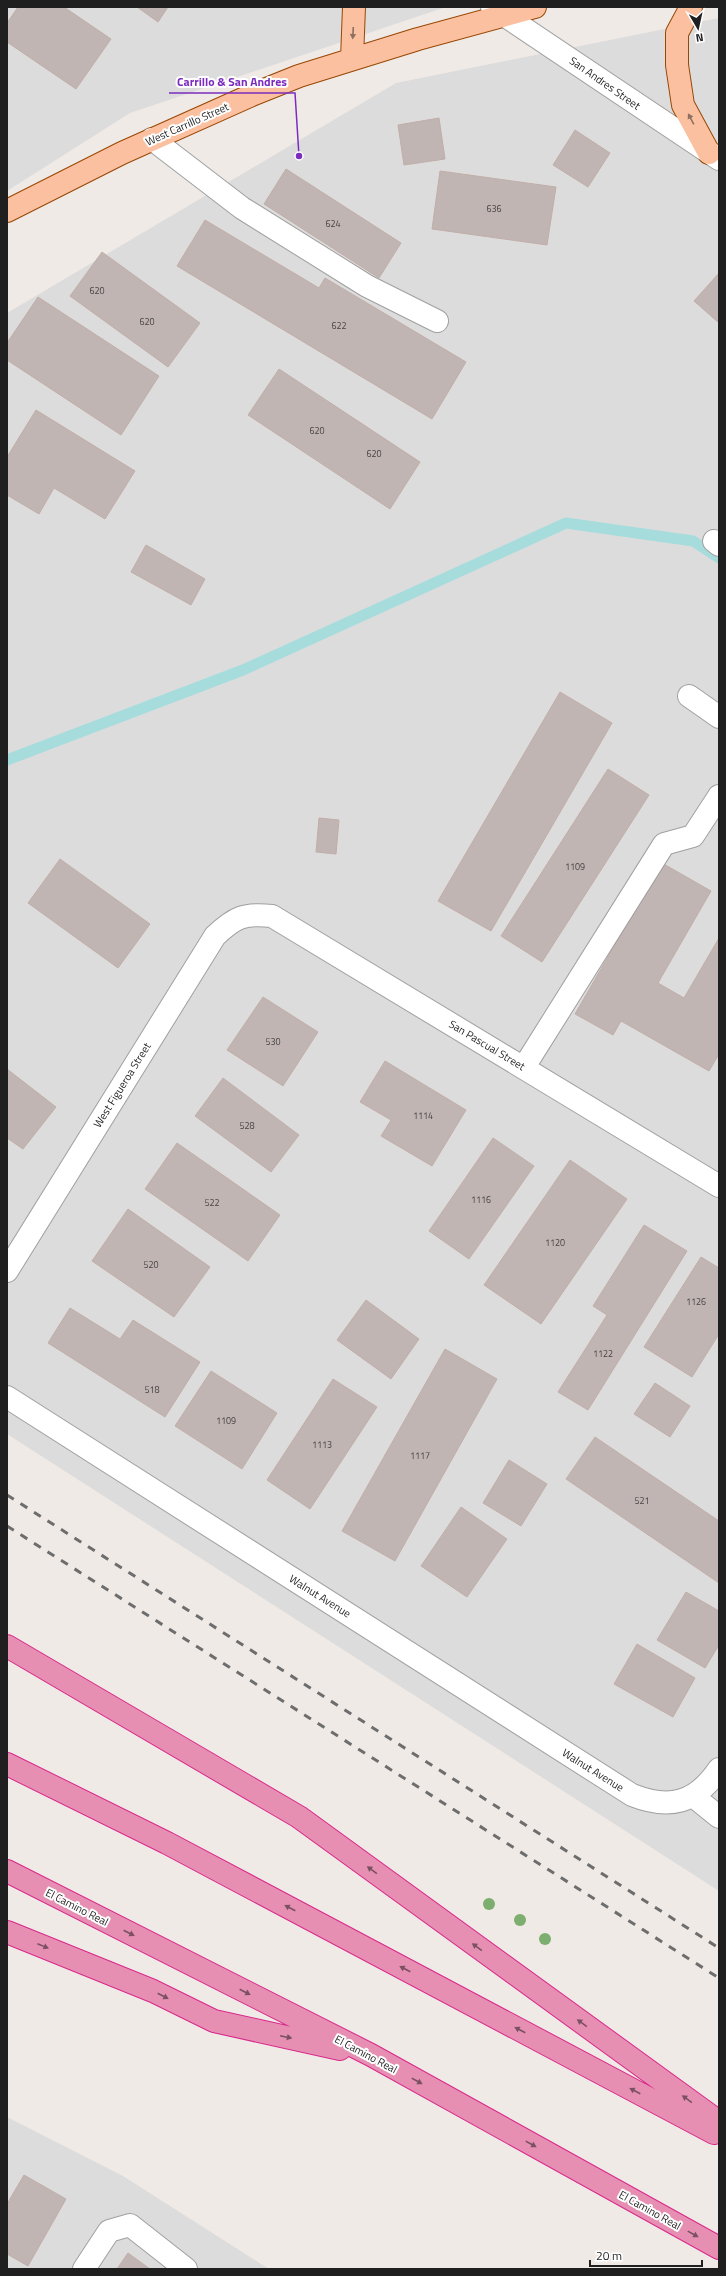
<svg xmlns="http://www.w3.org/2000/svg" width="726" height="2276" font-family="'Titillium Web',sans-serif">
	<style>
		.residential { fill: #dddcdc }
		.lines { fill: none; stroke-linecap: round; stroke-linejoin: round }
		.stream { stroke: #a7dcdd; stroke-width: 11 }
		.building { fill: #c0b5b2; stroke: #c1aea8 }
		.minor-casing { stroke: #a0a0a0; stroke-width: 24 }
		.major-casing { stroke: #984602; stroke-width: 24 }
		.highway-casing { stroke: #d9288b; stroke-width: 24 }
		.minor { stroke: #fff; stroke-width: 22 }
		.major { stroke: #fbc0a0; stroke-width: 22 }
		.highway { stroke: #e68fb2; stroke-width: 22 }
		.rail { stroke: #6d6d6d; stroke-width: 3; stroke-dasharray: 8 8; stroke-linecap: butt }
		.tree { fill: #7bae6f }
		.oneway { fill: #8d7060 }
		.oneway2 { fill: #795161 }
		.labels { text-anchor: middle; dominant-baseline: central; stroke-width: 4; stroke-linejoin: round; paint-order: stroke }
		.number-label { font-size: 9px; fill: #474444 }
		.street-label { font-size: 11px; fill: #1f1f1f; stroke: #fff }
		.leader { fill: none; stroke: #7b2cbf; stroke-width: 1.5 }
		.callout-dot { fill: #7b2cbf; stroke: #fff; stroke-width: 1.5 }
		.callout-label { font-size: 12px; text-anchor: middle; font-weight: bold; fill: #7b2cbf; stroke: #fff; stroke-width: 4; stroke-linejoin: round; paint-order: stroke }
	</style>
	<rect width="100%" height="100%" fill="#f0eae6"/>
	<path class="residential" d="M 7,7 L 446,7 L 130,113 L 7,191 Z
		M 719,18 L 719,1891 L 7,1434 L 7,313 L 396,83 Z
		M 7,2117 L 123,2176 L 269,2269 L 7,2269 Z"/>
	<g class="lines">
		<path class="stream" d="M 7,760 L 243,670 L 566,523 L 693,541 L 719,558"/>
	</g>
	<path class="building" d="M 18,7 L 64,7 L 111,39 L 76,89 L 7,42 L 7,23 Z
		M 137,7 L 168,7 L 158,22 Z
		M 439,118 L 445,159 L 404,165 L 398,125 Z
		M 575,130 L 610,153 L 588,187 L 553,165 Z
		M 286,169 L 401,243 L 379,278 L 264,204 Z
		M 440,171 L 556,187 L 547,245 L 432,229 Z
		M 205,220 L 319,288 L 325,278 L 466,362 L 432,419 L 177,266 Z
		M 102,252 L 200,323 L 168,367 L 70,296 Z
		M 719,273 L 719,323 L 694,301 Z
		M 38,297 L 159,376 L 121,435 L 7,360 L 7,343 Z
		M 279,369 L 420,462 L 390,509 L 248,415 Z
		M 36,410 L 135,471 L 105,519 L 54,488 L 39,514 L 7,495 L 7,457 Z
		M 146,545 L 205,579 L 191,605 L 131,572 Z
		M 560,692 L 612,723 L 491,931 L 438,901 Z
		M 608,769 L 649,795 L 542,962 L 501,936 Z
		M 319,818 L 339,820 L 336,854 L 316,852 Z
		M 60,859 L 150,924 L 118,968 L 28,903 Z
		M 662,863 L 711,891 L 658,983 L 684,998 L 719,938 L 719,1054 L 709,1071 L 621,1021 L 613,1035 L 575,1014 Z
		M 263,997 L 318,1032 L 283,1086 L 227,1050 Z
		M 385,1061 L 466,1110 L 432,1166 L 381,1136 L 391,1120 L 360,1102 Z
		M 7,1069 L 56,1107 L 23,1149 L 7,1138 Z
		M 223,1078 L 299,1135 L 271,1172 L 195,1116 Z
		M 493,1138 L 534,1166 L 469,1259 L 429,1231 Z
		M 177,1143 L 280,1215 L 248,1261 L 145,1189 Z
		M 570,1160 L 627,1199 L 541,1324 L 484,1285 Z
		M 128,1209 L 210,1267 L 174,1317 L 92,1261 Z
		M 644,1225 L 687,1251 L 588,1410 L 558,1392 L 607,1315 L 593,1306 Z
		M 701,1257 L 719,1268 L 719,1334 L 692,1377 L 644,1347 Z
		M 366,1300 L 419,1339 L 391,1379 L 337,1340 Z
		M 70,1308 L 120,1339 L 133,1320 L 200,1362 L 165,1417 L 48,1343 Z
		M 445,1349 L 497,1379 L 395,1561 L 342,1531 Z
		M 211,1371 L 277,1413 L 242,1469 L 175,1426 Z
		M 333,1379 L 377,1407 L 310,1509 L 267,1480 Z
		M 655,1383 L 690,1406 L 670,1437 L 634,1414 Z
		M 595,1437 L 719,1521 L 719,1583 L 566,1479 Z
		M 509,1460 L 547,1484 L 521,1526 L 483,1503 Z
		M 461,1507 L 507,1539 L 467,1597 L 421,1566 Z
		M 686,1592 L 719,1611 L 719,1645 L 705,1668 L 657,1640 Z
		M 637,1644 L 695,1678 L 673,1717 L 614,1684 Z
		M 24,2175 L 66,2199 L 28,2266 L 7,2254 L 7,2204 Z
		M 128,2253 L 150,2269 L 117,2269 Z"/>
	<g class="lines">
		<g class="minor-casing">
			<path id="minor" d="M 492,7 L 719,159
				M 152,139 L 242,208 L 367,286 L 437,321
				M 714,541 L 719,545
				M 689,696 L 719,717
				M 524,1067 L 664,844 L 693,836 L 719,796
				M 7,1271 L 215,936 C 235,917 244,913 272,916 L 719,1186
				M 7,1397 L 632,1795 C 670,1810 696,1803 719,1769
				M 693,1796 L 719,1817
				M 84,2269 L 109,2231 L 130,2225 L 186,2269"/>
		</g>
		<g class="major-casing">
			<path id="major" d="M 691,7 L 677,33 L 677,65 L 683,105 L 709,153
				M 352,59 L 354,7
				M 7,211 L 122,153 L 254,94 L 299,76 L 418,39 L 535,7"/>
		</g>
		<g class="highway-casing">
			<path id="highway" d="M 7,1646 L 299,1817 L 719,2122
				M 7,1764 L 167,1843 L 714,2133
				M 7,1871 L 371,2055 L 719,2248
				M 7,1932 L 153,1991 L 214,2021 L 340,2049"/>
		</g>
		<use href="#minor" class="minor"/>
		<use href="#major" class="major"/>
		<use href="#highway" class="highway"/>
		<path class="rail" d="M 7,1495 L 719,1948
			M 7,1526 L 719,1978"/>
	</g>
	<g class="tree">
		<circle cx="489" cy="1904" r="6"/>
		<circle cx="520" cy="1920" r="6"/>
		<circle cx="545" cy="1939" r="6"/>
	</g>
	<defs><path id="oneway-solid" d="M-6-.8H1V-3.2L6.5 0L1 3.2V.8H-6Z"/></defs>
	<g class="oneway">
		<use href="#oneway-solid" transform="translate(353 33) rotate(93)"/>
		<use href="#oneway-solid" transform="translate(691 119) rotate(-118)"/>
	</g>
	<g class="oneway2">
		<use href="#oneway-solid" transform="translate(372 1870) rotate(-144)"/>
		<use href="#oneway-solid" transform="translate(290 1908) rotate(-152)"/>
		<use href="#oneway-solid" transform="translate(129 1933) rotate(27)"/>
		<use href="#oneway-solid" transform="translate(43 1946) rotate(22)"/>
		<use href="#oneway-solid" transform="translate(477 1947) rotate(-144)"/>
		<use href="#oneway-solid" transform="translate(405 1969) rotate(-152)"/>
		<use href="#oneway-solid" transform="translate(245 1992) rotate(27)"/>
		<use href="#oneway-solid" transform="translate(163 1996) rotate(27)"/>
		<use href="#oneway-solid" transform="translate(582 2023) rotate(-144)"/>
		<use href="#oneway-solid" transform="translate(520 2030) rotate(-152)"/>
		<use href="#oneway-solid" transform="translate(286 2037) rotate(12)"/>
		<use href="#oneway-solid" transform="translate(417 2081) rotate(29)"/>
		<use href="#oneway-solid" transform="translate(635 2091) rotate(-152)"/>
		<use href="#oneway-solid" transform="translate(687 2099) rotate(-144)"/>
		<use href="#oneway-solid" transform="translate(531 2144) rotate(29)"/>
		<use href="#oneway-solid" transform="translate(693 2234) rotate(29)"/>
	</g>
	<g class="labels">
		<g class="number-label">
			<text x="494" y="208">636</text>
			<text x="333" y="223">624</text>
			<text x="97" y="290">620</text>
			<text x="147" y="321">620</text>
			<text x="339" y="325">622</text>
			<text x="317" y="430">620</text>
			<text x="374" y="453">620</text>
			<text x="575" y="866">1109</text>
			<text x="273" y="1041">530</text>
			<text x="423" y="1115">1114</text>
			<text x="247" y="1125">528</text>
			<text x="481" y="1199">1116</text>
			<text x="212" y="1202">522</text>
			<text x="555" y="1242">1120</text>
			<text x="151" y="1264">520</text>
			<text x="696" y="1301">1126</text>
			<text x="603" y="1353">1122</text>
			<text x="152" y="1389">518</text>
			<text x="226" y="1420">1109</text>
			<text x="322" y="1444">1113</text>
			<text x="420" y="1455">1117</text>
			<text x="642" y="1500">521</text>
		</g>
		<g class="street-label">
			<text transform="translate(605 83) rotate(35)">San Andres Street</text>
			<text transform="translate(187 124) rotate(-24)">West Carrillo Street</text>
			<text transform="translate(487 1045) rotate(31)">San Pascual Street</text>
			<text transform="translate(122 1085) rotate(-58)">West Figueroa Street</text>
			<text transform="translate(320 1596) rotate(32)">Walnut Avenue</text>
			<text transform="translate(593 1770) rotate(32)">Walnut Avenue</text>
			<text transform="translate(77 1907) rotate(27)">El Camino Real</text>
			<text transform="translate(366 2054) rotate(28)">El Camino Real</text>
			<text transform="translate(650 2210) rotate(29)">El Camino Real</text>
		</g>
	</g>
	<path class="leader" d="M299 156L295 93H169"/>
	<circle class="callout-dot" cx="299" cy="156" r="4"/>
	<g class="callout-label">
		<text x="232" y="86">Carrillo &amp; San Andres</text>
	</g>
	<rect width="726" height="2276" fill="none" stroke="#1f1f1f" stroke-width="16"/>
	<g transform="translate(698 28) rotate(171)" stroke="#ffffff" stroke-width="3" paint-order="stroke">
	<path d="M0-3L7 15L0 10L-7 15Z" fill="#1f1f1f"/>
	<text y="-6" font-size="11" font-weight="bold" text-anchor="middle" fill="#1f1f1f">N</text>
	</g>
	<path d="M590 2260v6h112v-6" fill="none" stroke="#1f1f1f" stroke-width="2"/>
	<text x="596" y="2260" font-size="12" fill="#1f1f1f" stroke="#ffffff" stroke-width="3" paint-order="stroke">20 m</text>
</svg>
